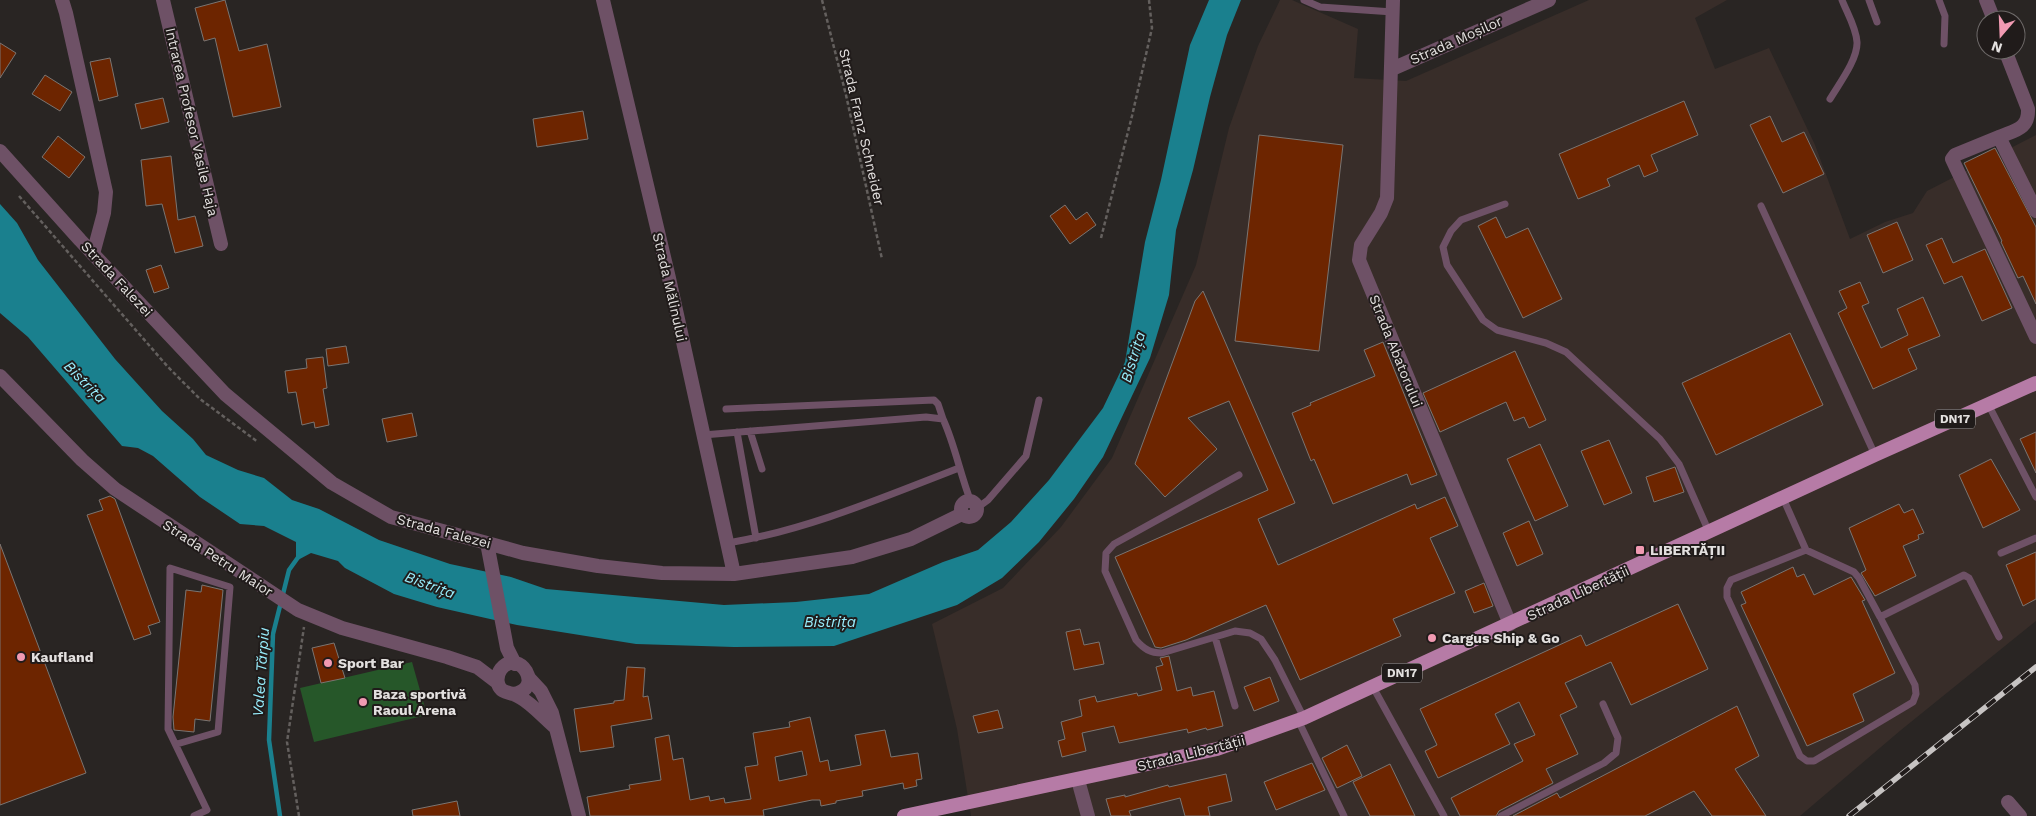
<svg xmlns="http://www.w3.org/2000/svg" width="2036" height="816" font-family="'Work Sans',sans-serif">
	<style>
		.built { fill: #382d29 }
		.green { fill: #265729 }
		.water { fill: #1a808e }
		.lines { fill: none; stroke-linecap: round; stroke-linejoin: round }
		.stream { stroke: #1a808e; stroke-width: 4.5 }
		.building { fill: #6d2500; stroke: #7a7572; fill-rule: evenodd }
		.path { stroke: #64605e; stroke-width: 2.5; stroke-dasharray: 4 2.5; stroke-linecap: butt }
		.service { stroke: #6e5166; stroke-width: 7 }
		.minor { stroke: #6e5166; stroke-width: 14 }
		.tertiary { stroke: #6e5166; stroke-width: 14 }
		.primary { stroke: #b67ba6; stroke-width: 14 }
		.rail-casing { stroke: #c7c4c3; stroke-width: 5.5 }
		.rail { stroke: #201b1a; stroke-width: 4; stroke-dasharray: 11; stroke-linecap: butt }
		.poi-dot { fill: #f19ab2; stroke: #201b1a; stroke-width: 2 }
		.labels { text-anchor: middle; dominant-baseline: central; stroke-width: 4; stroke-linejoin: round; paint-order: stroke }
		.shield { fill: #201b1a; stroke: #a8a5a4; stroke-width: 1 }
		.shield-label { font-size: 12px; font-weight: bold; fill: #e3e0df }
		.street-label { font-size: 14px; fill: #e3e0df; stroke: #201b1a }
		.poi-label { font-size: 14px; font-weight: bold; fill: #e3e0df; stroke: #201b1a; text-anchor: start }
		.water-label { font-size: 15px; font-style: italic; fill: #98edfc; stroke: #201b1a }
	</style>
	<rect width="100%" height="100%" fill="#292523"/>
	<path class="built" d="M 1280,0 L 1292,0 L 1358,29 L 1354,78 L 1406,81 L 1589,0 L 1727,0 L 1695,18 L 1715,69 L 1769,48 L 1815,145 L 1850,239 L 1885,222 L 1913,213 L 1927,191 L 2036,135 L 2036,621 L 1901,730 L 1800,816 L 971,816 L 957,729 L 932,624 L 1003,588 L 1061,527 L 1112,458 L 1196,265 L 1229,128 L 1258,46 Z"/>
	<path class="green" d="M 412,662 L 427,715 L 314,742 L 300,688 Z"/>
	<path class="water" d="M 1209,0 L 1241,0 L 1227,35 L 1210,97 L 1193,170 L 1176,230 L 1169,295 L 1150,358 L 1103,457 L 1074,499 L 1039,542 L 1002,578 L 957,605 L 834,646 L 734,647 L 636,644 L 517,625 L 437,607 L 394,594 L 345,568 L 338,561 L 311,553 L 296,561 L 296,542 L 264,526 L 240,524 L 200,497 L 153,456 L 138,448 L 122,446 L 28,337 L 0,313 L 0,204 L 17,223 L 38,260 L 115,359 L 162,411 L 193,439 L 206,455 L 238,470 L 264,478 L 292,500 L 319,509 L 379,540 L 450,564 L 511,577 L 546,589 L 724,605 L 796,602 L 869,594 L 943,562 L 978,550 L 1011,522 L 1049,480 L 1103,408 L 1125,362 L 1145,242 L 1161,180 L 1190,45 Z"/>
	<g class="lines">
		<path class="stream" d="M 280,816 L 269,740 L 273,634 L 289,570 L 299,556"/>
	</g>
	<path class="building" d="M 225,0 L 239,51 L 267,44 L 281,107 L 233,117 L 215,38 L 204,41 L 195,8 Z
		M 0,43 L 16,53 L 0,78 Z
		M 110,58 L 118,96 L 99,101 L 90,62 Z
		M 45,75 L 72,92 L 60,111 L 32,94 Z
		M 163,98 L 169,122 L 141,129 L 135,104 Z
		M 1684,101 L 1698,135 L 1651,155 L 1658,171 L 1644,177 L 1639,165 L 1607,179 L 1610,186 L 1578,199 L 1559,154 Z
		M 583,111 L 588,139 L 537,147 L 533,119 Z
		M 1770,116 L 1782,142 L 1804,132 L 1824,174 L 1783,193 L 1750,125 Z
		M 1259,135 L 1343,145 L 1319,351 L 1235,341 Z
		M 58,136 L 85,157 L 69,178 L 42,157 Z
		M 1995,148 L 2036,227 L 2036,304 L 2023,276 L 2018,278 L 2001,242 L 2002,241 L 1964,163 Z
		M 171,156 L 178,220 L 195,216 L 203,246 L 175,253 L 162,204 L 146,206 L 141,160 Z
		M 1065,205 L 1076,220 L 1087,212 L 1096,225 L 1070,244 L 1050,216 Z
		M 1496,217 L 1506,238 L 1528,228 L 1562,299 L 1523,318 L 1478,226 Z
		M 1897,222 L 1913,260 L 1883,273 L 1867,235 Z
		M 1942,238 L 1953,263 L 1985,249 L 2012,308 L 1982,321 L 1962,276 L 1944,284 L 1926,245 Z
		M 161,265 L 169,288 L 154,293 L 146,270 Z
		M 1860,282 L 1869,303 L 1862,306 L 1881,348 L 1908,335 L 1897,309 L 1923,297 L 1940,336 L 1908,349 L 1917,369 L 1873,389 L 1838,313 L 1847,308 L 1839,291 Z
		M 1203,291 L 1295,503 L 1258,519 L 1278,565 L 1415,504 L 1417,509 L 1445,497 L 1458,526 L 1430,538 L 1455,593 L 1393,619 L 1401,636 L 1300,680 L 1266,605 L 1186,640 L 1161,648 L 1155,647 L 1115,557 L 1268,490 L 1229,401 L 1188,418 L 1217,449 L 1165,497 L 1135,464 L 1195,301 Z
		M 1790,333 L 1823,405 L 1716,455 L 1682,383 Z
		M 1383,342 L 1437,475 L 1411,485 L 1407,474 L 1333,504 L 1314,459 L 1311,461 L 1292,413 L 1311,405 L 1310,403 L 1375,376 L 1364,350 Z
		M 346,346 L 349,363 L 328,366 L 326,349 Z
		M 1515,351 L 1546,420 L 1529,428 L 1524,417 L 1514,421 L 1506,402 L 1440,432 L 1423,393 Z
		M 323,357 L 327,388 L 323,389 L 329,425 L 315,428 L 314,422 L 302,425 L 296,392 L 288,393 L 285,371 L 307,368 L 306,359 Z
		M 412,413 L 417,436 L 387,442 L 382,419 Z
		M 2036,432 L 2036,473 L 2020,439 Z
		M 1609,440 L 1632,493 L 1604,505 L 1581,451 Z
		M 1540,444 L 1568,506 L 1535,521 L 1507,459 Z
		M 1991,459 L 2020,510 L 1983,528 L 1959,475 Z
		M 1675,467 L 1684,492 L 1654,502 L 1646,477 Z
		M 110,496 L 115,499 L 160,622 L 148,626 L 151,634 L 134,640 L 87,515 L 103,510 L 99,500 Z
		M 1899,504 L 1904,513 L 1913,509 L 1924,533 L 1918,535 L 1919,539 L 1903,546 L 1916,576 L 1875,596 L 1861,573 L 1866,570 L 1849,528 Z
		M 1529,521 L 1543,554 L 1517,566 L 1503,533 Z
		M 0,544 L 86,773 L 0,805 Z
		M 2036,552 L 2036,599 L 2023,606 L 2006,565 Z
		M 1793,567 L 1797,577 L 1804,574 L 1814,595 L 1851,577 L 1865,600 L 1862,601 L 1895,673 L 1853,694 L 1864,721 L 1807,746 L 1741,605 L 1746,603 L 1741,592 Z
		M 1484,583 L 1493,606 L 1474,613 L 1465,591 Z
		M 202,585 L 223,590 L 210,721 L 195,719 L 194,732 L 174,730 L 173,717 L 186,590 L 201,592 Z
		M 1678,604 L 1708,669 L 1631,705 L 1611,662 L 1565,683 L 1577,707 L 1560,715 L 1578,754 L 1546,769 L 1553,783 L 1499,811 L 1496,816 L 1460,816 L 1451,798 L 1523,761 L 1514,744 L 1535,735 L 1519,702 L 1495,714 L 1510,744 L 1438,778 L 1425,751 L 1437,745 L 1420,709 L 1581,635 L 1586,646 Z
		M 1080,629 L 1084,645 L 1099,642 L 1104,664 L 1074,670 L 1066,632 Z
		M 334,643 L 345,678 L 321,683 L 312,648 Z
		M 1169,656 L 1177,691 L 1191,687 L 1193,696 L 1214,691 L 1223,726 L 1207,730 L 1206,728 L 1188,733 L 1187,729 L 1119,743 L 1114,726 L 1082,733 L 1086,751 L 1062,757 L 1058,741 L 1065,739 L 1061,722 L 1082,716 L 1079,700 L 1095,696 L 1097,702 L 1137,693 L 1138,696 L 1162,690 L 1156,667 L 1163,665 L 1160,658 Z
		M 627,667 L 645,668 L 643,697 L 648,696 L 652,719 L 611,726 L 614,747 L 580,752 L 574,709 L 614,703 L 614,701 L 624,700 Z
		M 1270,677 L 1279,701 L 1254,711 L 1244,687 Z
		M 1737,706 L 1759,756 L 1735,769 L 1766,816 L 1712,816 L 1694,791 L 1645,816 L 1513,816 L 1557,793 L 1560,798 Z
		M 998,710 L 1003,728 L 978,733 L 973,716 Z
		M 810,717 L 820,762 L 828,760 L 830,771 L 861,765 L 855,735 L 885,730 L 891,757 L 918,753 L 922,779 L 916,780 L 917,786 L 904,789 L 903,783 L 862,791 L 863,796 L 836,801 L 836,803 L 821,806 L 820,800 L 812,800 L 763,810 L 764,816 L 590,816 L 587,797 L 630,789 L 629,785 L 661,780 L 655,738 L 669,735 L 673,760 L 683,758 L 690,800 L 709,796 L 710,801 L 724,798 L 725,803 L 751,799 L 745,767 L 758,765 L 753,733 L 790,727 L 789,722 ZM 802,751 L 807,775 L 779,781 L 775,757 Z
		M 1347,745 L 1362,776 L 1337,788 L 1322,758 Z
		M 1312,763 L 1325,790 L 1276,810 L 1264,782 Z
		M 1390,764 L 1415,816 L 1370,816 L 1353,782 Z
		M 1226,774 L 1232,801 L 1208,807 L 1210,816 L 1185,816 L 1180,798 L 1129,811 L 1131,816 L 1111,816 L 1106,799 L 1125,795 L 1125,797 L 1168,785 L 1169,787 Z
		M 457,801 L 460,816 L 413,816 L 412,810 Z"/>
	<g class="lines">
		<path class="path" d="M 822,0 L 846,95 L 882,259
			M 19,196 L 168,367 L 200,399 L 258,442
			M 1101,238 L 1132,116 L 1152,28 L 1149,0
			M 299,816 L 287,742 L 304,627"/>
		<path class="service" d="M 1304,0 L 1320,7 L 1393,12
			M 1869,0 L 1877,22
			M 1939,0 L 1945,16 L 1944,44
			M 1830,99 C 1839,84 1858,59 1857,42 C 1856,27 1847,13 1842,0
			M 1505,204 L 1461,220 L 1451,231 L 1443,247 L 1447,265 L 1483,320 L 1497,330 L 1546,343 L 1566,352 L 1660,439 L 1679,464 L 1709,532
			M 1761,206 L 1875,455
			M 1988,404 L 2036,497
			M 726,409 L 934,400 L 938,404 L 943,419
			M 750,431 L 762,469
			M 737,432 L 756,538
			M 703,435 L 926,417 L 943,419 C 955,445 960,474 971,502
			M 1239,475 L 1114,544 L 1106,553 L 1105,571 L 1136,640 C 1144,649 1150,653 1162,653 L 1235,631 L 1250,633 L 1261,639 L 1275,660 L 1304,718
			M 1783,498 L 1806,550 L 1854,572 L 1859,578 L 1880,617 L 1964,575 L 1969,578 L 1999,637
			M 977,508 L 988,500 L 1026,456 L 1039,400
			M 728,543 C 807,530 884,497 959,468
			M 1806,550 L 1731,580 L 1727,588 L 1727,597 L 1800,756 L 1807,761 L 1814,761 L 1913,702 L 1916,694 L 1915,685 L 1880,617
			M 2001,553 L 2036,538
			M 1215,637 L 1235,706
			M 1373,687 L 1444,816
			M 1298,720 L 1344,816
			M 177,744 L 218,732 L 230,587 L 170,568 L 168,729 L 207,810 L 194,816
			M 1501,816 L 1604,763 L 1616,753 L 1618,738 L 1603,704"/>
		<path class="minor" d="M 62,0 L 66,13 L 106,192 L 104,213 L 93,254
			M 163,0 L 221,244
			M 603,0 L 669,278 L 734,574
			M 1393,0 L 1387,198 L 1381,213 L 1361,245 L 1359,260 L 1510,624
			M 1986,0 L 1994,20
			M 2005,50 L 2028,109 C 2029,129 2015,130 1999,137 L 2036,211
			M 1392,69 L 1549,0
			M 1999,137 L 1955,155 L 1952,159 L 2036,337
			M961 509a8 8 0 1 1 16 0a8 8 0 1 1-16 0Z
			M 487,543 L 523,553 L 598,566 L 662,573 L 734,574 L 852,557 L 911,539 L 962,514
			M 1078,780 L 1088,816
			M 2008,802 L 2020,816"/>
		<path class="tertiary" d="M 0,151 L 80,240 L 225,394 L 332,483 L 391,517 L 487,543 L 507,648 L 515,664
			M 0,376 L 82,460 L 115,489 L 298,610 L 342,628 L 447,657 L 477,667 L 498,683
			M 528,677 L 541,691 L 552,713 L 579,816
			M 513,694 C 546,689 519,647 501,669 C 498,673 497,679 498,684 C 501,692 506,692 513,694 C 529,700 543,717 556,728"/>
		<path class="primary" d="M 904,816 L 1217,749 L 1304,718 L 1875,455 L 2036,383"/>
		<g class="rail-casing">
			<path id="rail" d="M 1849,816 L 2036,667"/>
		</g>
		<use href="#rail" class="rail"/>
	</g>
	<g class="poi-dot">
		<rect x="1635" y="545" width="10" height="10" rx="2.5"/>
		<circle cx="1432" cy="638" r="5"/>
		<circle cx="21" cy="657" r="5"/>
		<circle cx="328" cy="663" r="5"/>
		<circle cx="363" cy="702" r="5"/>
	</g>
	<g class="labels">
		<g class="shield">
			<rect x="1935" y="409.5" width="40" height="19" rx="4"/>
			<rect x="1382" y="663.5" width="40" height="19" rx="4"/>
		</g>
		<g class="shield-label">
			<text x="1955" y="419">DN17</text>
			<text x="1402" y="673">DN17</text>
		</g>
		<g class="street-label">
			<text transform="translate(1456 40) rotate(-24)">Strada Moșilor</text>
			<text transform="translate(192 122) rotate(77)">Intrarea Profesor Vasile Haja</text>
			<text transform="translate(862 127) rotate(77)">Strada Franz Schneider</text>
			<text transform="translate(117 279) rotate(47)">Strada Falezei</text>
			<text transform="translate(670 287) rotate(77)">Strada Mălinului</text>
			<text transform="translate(1396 351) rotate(68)">Strada Abatorului</text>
			<text transform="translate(444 531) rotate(15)">Strada Falezei</text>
			<text transform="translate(218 558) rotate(33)">Strada Petru Maior</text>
			<text transform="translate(1578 593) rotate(-25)">Strada Libertății</text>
			<text transform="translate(1191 753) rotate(-14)">Strada Libertății</text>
		</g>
		<g class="poi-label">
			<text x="1650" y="550">LIBERTĂȚII</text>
			<text x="1442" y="638">Cargus Ship &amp; Go</text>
			<text x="31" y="657">Kaufland</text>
			<text x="338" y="663">Sport Bar</text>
			<text x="373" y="694">Baza sportivă<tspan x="373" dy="16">Raoul Arena</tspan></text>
		</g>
		<g class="water-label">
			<text transform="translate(1133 357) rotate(-73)">Bistrița</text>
			<text transform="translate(85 382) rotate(45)">Bistrița</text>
			<text transform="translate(430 585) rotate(20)">Bistrița</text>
			<text x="830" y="622">Bistrița</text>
			<text transform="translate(261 672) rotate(-86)">Valea Tărpiu</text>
		</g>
	</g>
	<g transform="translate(2001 35) rotate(199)"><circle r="24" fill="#201b1a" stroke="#6e6a69"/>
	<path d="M0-4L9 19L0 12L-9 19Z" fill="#f19ab2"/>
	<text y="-8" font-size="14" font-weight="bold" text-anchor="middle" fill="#e3e0df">N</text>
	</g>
</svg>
